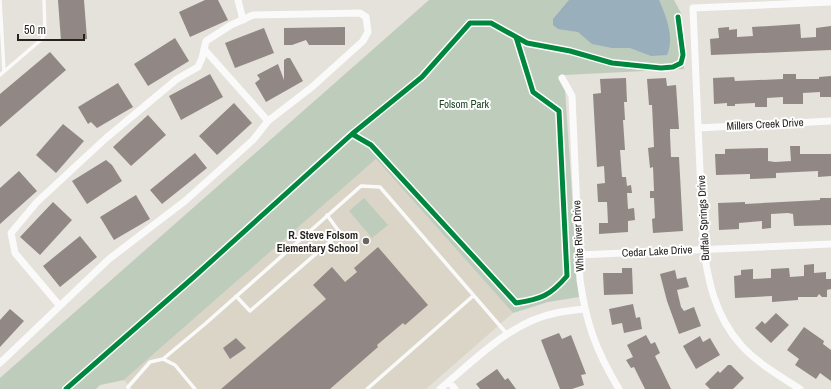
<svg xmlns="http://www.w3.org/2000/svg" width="831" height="389" font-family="'Archivo Narrow',sans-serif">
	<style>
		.built { fill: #dbd5c8 }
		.green { fill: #beccbb }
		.water { fill: #99b0bc }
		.building { fill: #918885 }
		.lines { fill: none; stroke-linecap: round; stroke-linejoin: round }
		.lane { stroke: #fbfafa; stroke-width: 3.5 }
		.street { stroke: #fbfafa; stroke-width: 7 }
		.cycleway-casing { stroke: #fff; stroke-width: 8 }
		.cycleway { stroke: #00873e; stroke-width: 5 }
		.poi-dot { fill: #696661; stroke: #fff; stroke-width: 1.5 }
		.labels { text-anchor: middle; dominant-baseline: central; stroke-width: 4; stroke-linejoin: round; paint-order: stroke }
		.park-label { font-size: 11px; fill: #1a4520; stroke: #fff }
		.street-label { font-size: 11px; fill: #26231f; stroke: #fff }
		.poi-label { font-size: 11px; font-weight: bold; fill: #26231f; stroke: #fff; text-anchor: end }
	</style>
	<rect width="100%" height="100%" fill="#e5e1db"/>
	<path class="built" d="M 376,159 L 513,313 L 426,389 L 132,389 L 124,380 Z"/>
	<path class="green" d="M 429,0 L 674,0 L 682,15 L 684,69 L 564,75 L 579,297 L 548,302 L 513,313 L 376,159 L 124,380 L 100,385 L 96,389 L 0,389 L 0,378 Z
		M 364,198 L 388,225 L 372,238 L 349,211 Z"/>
	<path class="water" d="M 569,0 L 659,0 C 666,16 675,38 667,55 L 651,56 L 630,48 L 612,48 L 592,44 L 578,32 L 558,29 L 553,25 L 553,19 Z"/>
	<path class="building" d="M 58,0 L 84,0 L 87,39 L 61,41 Z
		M 205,0 L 218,0 L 228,20 L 190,37 L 179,12 Z
		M 800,24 L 801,38 L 816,37 L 816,28 L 831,26 L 831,50 L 711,55 L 710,39 L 719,38 L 718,28 L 729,27 L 729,30 L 737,29 L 737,37 L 753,36 L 752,27 Z
		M 345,27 L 345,45 L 309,45 L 306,40 L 292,45 L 284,45 L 284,28 Z
		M 264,28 L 274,53 L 235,68 L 225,43 Z
		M 175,38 L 189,61 L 148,86 L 134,64 Z
		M 50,52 L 66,70 L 0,127 L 0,94 Z
		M 287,58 L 290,58 L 303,81 L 266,102 L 255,83 L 260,79 L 257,75 L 278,64 L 284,80 L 284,60 Z
		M 210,74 L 223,97 L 181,120 L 169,96 Z
		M 783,74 L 796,74 L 796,79 L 819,79 L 819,77 L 831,76 L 831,97 L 820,97 L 820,92 L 803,93 L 803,104 L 783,104 L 783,97 L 767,98 L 767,107 L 755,107 L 755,103 L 735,104 L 735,106 L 727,106 L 727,103 L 714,104 L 713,78 L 734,77 L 735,81 L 783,79 Z
		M 626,78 L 627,102 L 624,102 L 625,120 L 623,120 L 625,150 L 620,150 L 622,177 L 626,177 L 627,186 L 631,185 L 632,193 L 627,193 L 628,209 L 634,208 L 635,220 L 628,221 L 628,232 L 599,234 L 599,223 L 608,223 L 607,202 L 598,202 L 597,184 L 605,183 L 604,166 L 597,167 L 593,94 L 601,93 L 600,79 Z
		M 666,78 L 667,86 L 676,85 L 679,129 L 670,129 L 670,135 L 671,157 L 679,157 L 683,231 L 653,233 L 652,219 L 655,218 L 654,198 L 650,198 L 650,191 L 654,191 L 653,167 L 650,168 L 648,148 L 654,147 L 652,105 L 649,105 L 647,79 Z
		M 118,83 L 133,107 L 97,128 L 91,122 L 88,124 L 78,107 Z
		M 234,103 L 252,123 L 217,155 L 199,136 Z
		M 148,115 L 166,135 L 131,166 L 113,147 Z
		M 63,124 L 84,141 L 56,173 L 36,155 Z
		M 790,146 L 800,146 L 800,154 L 831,154 L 831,176 L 818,177 L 818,171 L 776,173 L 776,178 L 750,179 L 750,174 L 716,175 L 715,154 L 725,154 L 725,149 L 768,148 L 768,161 L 775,162 L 791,161 Z
		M 195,153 L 207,168 L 162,204 L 150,190 Z
		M 106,160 L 112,165 L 122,181 L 87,204 L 72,181 Z
		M 19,171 L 37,191 L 0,224 L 0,188 Z
		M 136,195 L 150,219 L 114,240 L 100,217 Z
		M 820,198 L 831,198 L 831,225 L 794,226 L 793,214 L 788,213 L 771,214 L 771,228 L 762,229 L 762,221 L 739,223 L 739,229 L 719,230 L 718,203 L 745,202 L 745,204 L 820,200 Z
		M 53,202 L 72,220 L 40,255 L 20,237 Z
		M 80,236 L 97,257 L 60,287 L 43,266 Z
		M 378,247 L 428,305 L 405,325 L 403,323 L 377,345 L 378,347 L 330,389 L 221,389 L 326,299 L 313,285 L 332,267 L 345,282 L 357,272 L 354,268 Z
		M 814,264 L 814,273 L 826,272 L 826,279 L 831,279 L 831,289 L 827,290 L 827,297 L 822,297 L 819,294 L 817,297 L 798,297 L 798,300 L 772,302 L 772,296 L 735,298 L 734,276 L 741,275 L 741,270 L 753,269 L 753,279 L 771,278 L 771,269 L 789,268 L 790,277 L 804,276 L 804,265 Z
		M 622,268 L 632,268 L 633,294 L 604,295 L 603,273 L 622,273 Z
		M 675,270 L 677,279 L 686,277 L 689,287 L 677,290 L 681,307 L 684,311 L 694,307 L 701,326 L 679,334 L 667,301 L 660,274 Z
		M 633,304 L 636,318 L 640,317 L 642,329 L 624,333 L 622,323 L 612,325 L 609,309 Z
		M 10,309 L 24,321 L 0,347 L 0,320 Z
		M 776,313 L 789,325 L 771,343 L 755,328 L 762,321 L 765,324 Z
		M 804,327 L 824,341 L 823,344 L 831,350 L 831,381 L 820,373 L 816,379 L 795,365 L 799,359 L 787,350 Z
		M 559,333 L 562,339 L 571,335 L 586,374 L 581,375 L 584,385 L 572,389 L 560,389 L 541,340 Z
		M 646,335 L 651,344 L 655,342 L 660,353 L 655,356 L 671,389 L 645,389 L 634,367 L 631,368 L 626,360 L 633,357 L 627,345 Z
		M 700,336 L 703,342 L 710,338 L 720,355 L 696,369 L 683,346 Z
		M 236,338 L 246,348 L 230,359 L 223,348 Z
		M 728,365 L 731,365 L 744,378 L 733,389 L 710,389 L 705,384 L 718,371 L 720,373 Z
		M 497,369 L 505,380 L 508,378 L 516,389 L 480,389 L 476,384 Z"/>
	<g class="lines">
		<path class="lane" d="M 0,0 L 4,71
			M 0,75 L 42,39 L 45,32 L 44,0
			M 236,296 L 250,311 L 340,233 L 327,215
			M 163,359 L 175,365 L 195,389
			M 128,389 L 128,387 L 150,362 L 163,359 L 205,324 L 361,186 L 380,187 L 507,334
			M 367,389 L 473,296"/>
		<path class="street" d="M 238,0 L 243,20
			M 204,49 L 268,121
			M 562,78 L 572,96 L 580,280 C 586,323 596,351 619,389
			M 698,128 L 831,121
			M 578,255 L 831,244
			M 0,363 L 109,259 L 185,201 L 253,140 L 268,121 L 312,87 L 363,41 L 368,32 L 366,17 L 360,13 L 253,15 L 231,25 L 206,41 L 202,58 L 198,67 L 177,79 L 105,139 L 37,202 L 11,233 L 15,253 L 59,305
			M 449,382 L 455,389
			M 440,389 C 475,360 510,322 556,313 C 565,311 575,310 584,309
			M 800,389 C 780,376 757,363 741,345 C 715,316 707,279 703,241 L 693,8 L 831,2"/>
		<g class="cycleway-casing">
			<path id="cycleway" d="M 352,134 L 371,145 L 516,303 C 541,299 550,296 567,276 L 559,111 L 533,92 L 516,37
				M 66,389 L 195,276 L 352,134 L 422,77 L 470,23 L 491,23 L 527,43 L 570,51 L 612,63 L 661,68 L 673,67 L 681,63 L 683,55 L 678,17"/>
		</g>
		<use href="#cycleway" class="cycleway"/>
	</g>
	<circle class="poi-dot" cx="366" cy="241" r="4"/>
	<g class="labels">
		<g class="park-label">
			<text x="464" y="104">Folsom Park</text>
		</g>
		<g class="street-label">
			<text transform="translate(765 124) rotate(-3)">Millers Creek Drive</text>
			<text transform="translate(703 218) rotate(-93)">Buffalo Springs Drive</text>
			<text transform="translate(578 236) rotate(-93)">White River Drive</text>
			<text transform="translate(657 251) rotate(-3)">Cedar Lake Drive</text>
		</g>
		<g class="poi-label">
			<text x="358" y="235">R. Steve Folsom<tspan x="358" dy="13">Elementary School</tspan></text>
		</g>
	</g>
	<path d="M18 34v6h66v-6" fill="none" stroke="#26231f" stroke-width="2"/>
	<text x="24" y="34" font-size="12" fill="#26231f" stroke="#ffffff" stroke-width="3" paint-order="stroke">50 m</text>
</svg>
